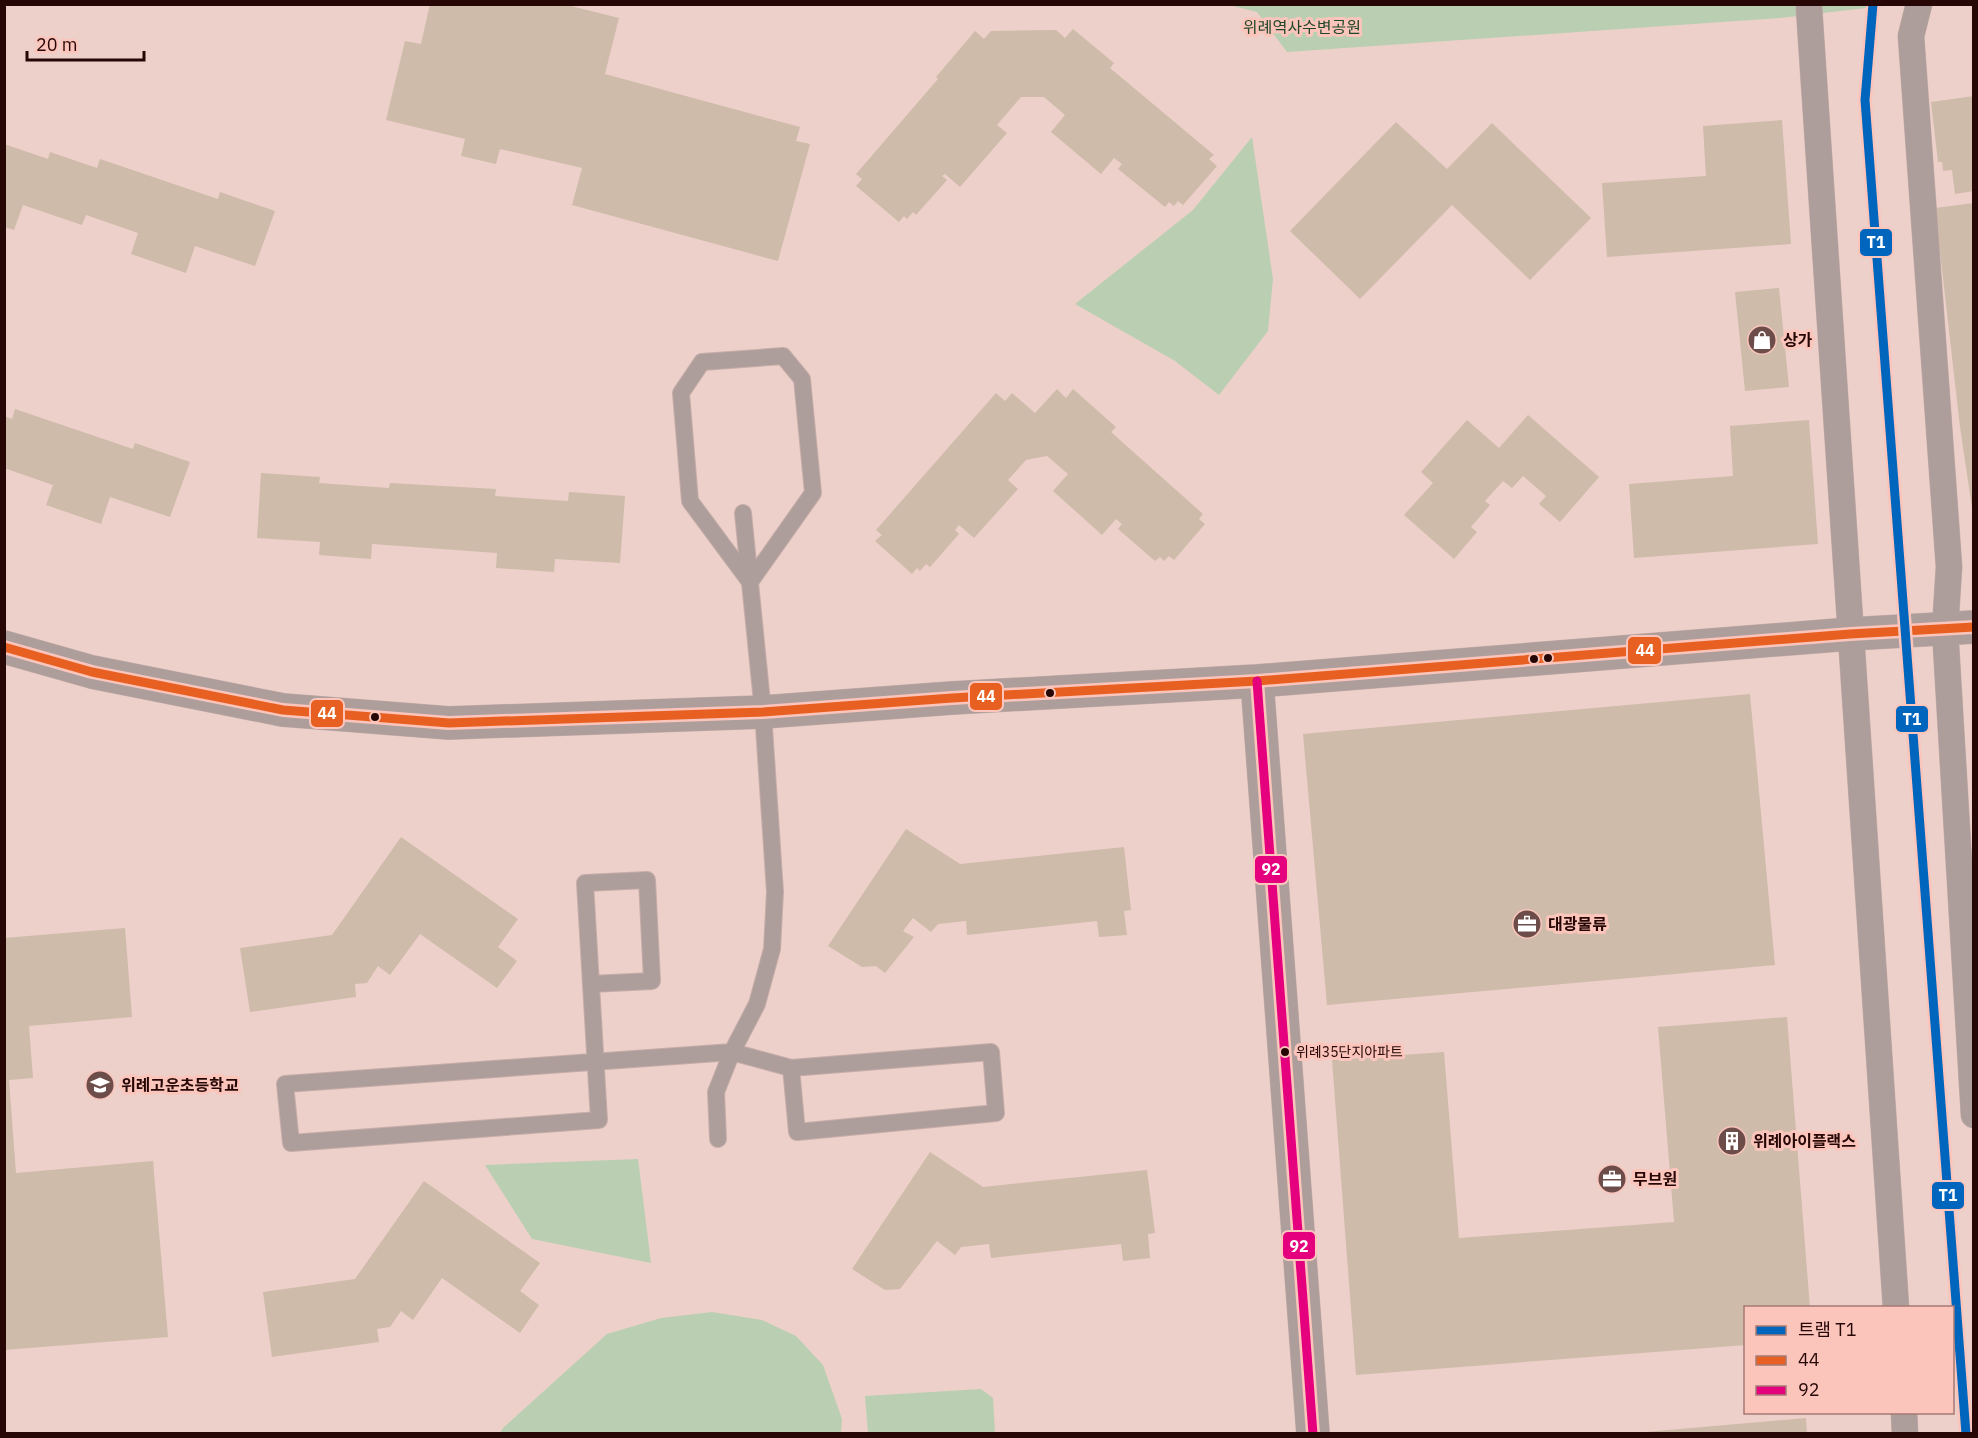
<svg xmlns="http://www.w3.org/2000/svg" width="1978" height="1438" font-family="'IBM Plex Sans','Noto Sans KR',sans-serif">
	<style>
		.green { fill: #bacfb1 }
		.building { fill: #cebba9 }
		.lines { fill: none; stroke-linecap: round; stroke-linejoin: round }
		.service-casing { stroke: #c7ada9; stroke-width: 18 }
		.pedestrian-casing { stroke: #c7ada9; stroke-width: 27 }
		.tertiary-casing { stroke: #c7ada9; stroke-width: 34 }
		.service { stroke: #ad9e9b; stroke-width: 16 }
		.pedestrian { stroke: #ad9e9b; stroke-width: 26 }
		.tertiary { stroke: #ad9e9b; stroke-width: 33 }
		.bus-1-casing { stroke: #fbc5bc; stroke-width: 14 }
		.bus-2-casing { stroke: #fbc5bc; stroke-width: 14 }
		.bus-1 { stroke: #e86021; stroke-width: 9 }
		.bus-2 { stroke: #e5007d; stroke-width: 9 }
		.tram-1-casing { stroke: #fbc5bc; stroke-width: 14 }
		.tram-1 { stroke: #0065bd; stroke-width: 9 }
		.bus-dot { fill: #260705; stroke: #fbc5bc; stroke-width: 2 }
		.labels { text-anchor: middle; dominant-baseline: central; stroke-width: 6; stroke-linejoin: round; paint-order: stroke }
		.bus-label { font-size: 14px; fill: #260705; stroke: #fbc5bc; text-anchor: start }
		.park-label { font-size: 16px; fill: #1f4628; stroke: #fbc5bc }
		.poi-label { font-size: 16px; font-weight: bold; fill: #260705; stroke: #fbc5bc; text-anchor: start }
		.line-badge { stroke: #fbc5bc; stroke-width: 2 }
		.badge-label { font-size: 16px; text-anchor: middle; font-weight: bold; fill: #fff }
	</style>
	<rect width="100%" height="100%" fill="#edd0ca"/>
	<path class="green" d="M 1229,5 L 1892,5 L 1780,18 L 1287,52 L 1257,12 Z
		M 1252,137 L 1273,279 L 1268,331 L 1219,395 L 1175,361 L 1075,304 L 1193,210 Z
		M 638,1159 L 651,1263 L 532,1239 L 485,1165 Z
		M 712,1312 L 762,1320 L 796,1336 L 823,1365 L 842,1419 L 841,1433 L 500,1433 L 503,1428 L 607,1334 L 661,1318 Z
		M 981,1389 L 993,1398 L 995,1433 L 868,1433 L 865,1396 Z"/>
	<path class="building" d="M 430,4 L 563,4 L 619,18 L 605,74 L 800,127 L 796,141 L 810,144 L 778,261 L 572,205 L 582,168 L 500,149 L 496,164 L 461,156 L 465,139 L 386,120 L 405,41 L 421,44 Z
		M 1073,29 L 1114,63 L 1110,68 L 1214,155 L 1209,159 L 1217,166 L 1183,205 L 1178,201 L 1174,206 L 1169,202 L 1165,207 L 1118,169 L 1122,164 L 1114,158 L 1101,174 L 1051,132 L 1065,115 L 1044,97 L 1021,97 L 997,125 L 1007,133 L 960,187 L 945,174 L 942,176 L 947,180 L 916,215 L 913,212 L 907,219 L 904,216 L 899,222 L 856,186 L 862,179 L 856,174 L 938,79 L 936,77 L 975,31 L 984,39 L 991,31 L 1056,30 L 1065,38 Z
		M 1974,96 L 1974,191 L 1955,194 L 1952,170 L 1943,171 L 1942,162 L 1938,162 L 1931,102 Z
		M 1782,120 L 1791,244 L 1607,257 L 1602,183 L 1706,176 L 1703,126 Z
		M 1396,122 L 1447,169 L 1492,123 L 1591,218 L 1530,280 L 1452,205 L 1360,299 L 1290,231 Z
		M 4,144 L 48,159 L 50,152 L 97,168 L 100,159 L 218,199 L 220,192 L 275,211 L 255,266 L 195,246 L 186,273 L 131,254 L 138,233 L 86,215 L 82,225 L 23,205 L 14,230 L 4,227 Z
		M 1974,203 L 1974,508 L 1972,508 L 1960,427 L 1935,208 Z
		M 1779,288 L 1789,387 L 1745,391 L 1735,292 Z
		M 1057,389 L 1066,398 L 1073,389 L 1116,427 L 1111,432 L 1203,514 L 1199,519 L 1205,524 L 1174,560 L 1169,556 L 1164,561 L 1160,557 L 1155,561 L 1118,529 L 1122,524 L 1116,519 L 1102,535 L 1053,491 L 1068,474 L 1047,456 L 1026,460 L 1008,480 L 1018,489 L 974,538 L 959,525 L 955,530 L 959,534 L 930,567 L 926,564 L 920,571 L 917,568 L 912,574 L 875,541 L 882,535 L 876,530 L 996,393 L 1005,401 L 1012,393 L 1035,413 Z
		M 15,409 L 133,449 L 135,443 L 190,462 L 170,517 L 110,497 L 101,524 L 46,505 L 53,485 L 4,468 L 4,416 L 12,419 Z
		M 1528,415 L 1599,477 L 1560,522 L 1539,504 L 1546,496 L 1523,476 L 1512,488 L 1503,481 L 1485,501 L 1490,505 L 1471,527 L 1477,532 L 1454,559 L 1404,515 L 1433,483 L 1421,472 L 1467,420 L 1499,448 Z
		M 1809,420 L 1818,544 L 1634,558 L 1629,484 L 1733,476 L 1730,426 Z
		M 261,473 L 320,477 L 319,483 L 389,488 L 390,483 L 496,489 L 495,496 L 568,501 L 569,492 L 625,496 L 620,563 L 555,559 L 554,572 L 496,568 L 497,553 L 372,544 L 371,559 L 319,555 L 320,542 L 257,538 Z
		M 1750,694 L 1775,965 L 1327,1005 L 1303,734 Z
		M 906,829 L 960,864 L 1124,847 L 1131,910 L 1124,911 L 1127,935 L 1099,937 L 1097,921 L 967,935 L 966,921 L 938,924 L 931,932 L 913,918 L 903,931 L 914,937 L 885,973 L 876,966 L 862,967 L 828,946 Z
		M 401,837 L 518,919 L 498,947 L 517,961 L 497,988 L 420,934 L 390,975 L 378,966 L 367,983 L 355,984 L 356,997 L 250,1012 L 240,948 L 332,935 Z
		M 125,928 L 132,1017 L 29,1026 L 33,1078 L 9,1080 L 16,1173 L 153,1161 L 168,1337 L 4,1350 L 4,938 Z
		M 1787,1017 L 1810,1308 L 1746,1308 L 1746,1345 L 1356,1375 L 1332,1060 L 1444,1052 L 1459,1238 L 1674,1222 L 1658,1027 Z
		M 930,1152 L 983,1187 L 1147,1170 L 1155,1233 L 1148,1234 L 1150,1258 L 1123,1261 L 1121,1244 L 991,1258 L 989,1244 L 961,1247 L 955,1255 L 937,1241 L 900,1289 L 885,1290 L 852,1269 Z
		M 424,1181 L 540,1263 L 520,1291 L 539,1305 L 520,1333 L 442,1278 L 413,1320 L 401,1311 L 390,1327 L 377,1329 L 379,1342 L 272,1357 L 263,1292 L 355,1279 Z
		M 1806,1418 L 1807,1434 L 1645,1434 L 1645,1432 Z"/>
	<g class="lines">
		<g class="service-casing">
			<path id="service" d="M 783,356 L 802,379 L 813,493 L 750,582 L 690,501 L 681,393 L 702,362 Z
				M 591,984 L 652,981 L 647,880 L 585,883 C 589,962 594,1041 599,1120 L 291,1143 L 285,1084 L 732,1052 L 791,1068 L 991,1052 L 996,1113 L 797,1132 L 791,1068
				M 718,1139 L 716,1092 L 732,1052 L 757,1004 L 772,949 L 775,892 L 763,712 L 743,513"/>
		</g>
		<g class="pedestrian-casing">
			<path id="pedestrian" d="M 1919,4 L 1911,36 L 1949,567 L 1945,629 L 1974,1115
				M 1809,8 L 1896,1308
				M 1904,1412 L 1905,1434"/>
		</g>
		<g class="tertiary-casing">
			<path id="tertiary" d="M 4,647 L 92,672 L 283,710 L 449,723 L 763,712 L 952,698 L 1257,681 L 1850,634 L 1974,627
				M 1257,681 L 1313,1434"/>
		</g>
		<use href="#service" class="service"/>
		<use href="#pedestrian" class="pedestrian"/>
		<use href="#tertiary" class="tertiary"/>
		<g class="bus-1-casing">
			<path id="bus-1" d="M 4,647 L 92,672 L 283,710 L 449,723 L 763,712 L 952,698 L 1257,681 L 1850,634 L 1974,627"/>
		</g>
		<g class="bus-2-casing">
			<path id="bus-2" d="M 1257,681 L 1313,1434"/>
		</g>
		<use href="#bus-1" class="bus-1"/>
		<use href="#bus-2" class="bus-2"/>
		<g class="tram-1-casing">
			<path id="tram-1" d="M 1873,4 L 1865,100 L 1966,1434"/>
		</g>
		<use href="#tram-1" class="tram-1"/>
	</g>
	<defs>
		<g id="shop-disc" transform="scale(1.5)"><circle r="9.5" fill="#6c4d4a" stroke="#fbc5bc"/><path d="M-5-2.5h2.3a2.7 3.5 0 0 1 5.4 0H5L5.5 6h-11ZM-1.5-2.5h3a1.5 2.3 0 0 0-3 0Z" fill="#fff"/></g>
		<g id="office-disc" transform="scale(1.5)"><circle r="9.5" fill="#6c4d4a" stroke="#fbc5bc"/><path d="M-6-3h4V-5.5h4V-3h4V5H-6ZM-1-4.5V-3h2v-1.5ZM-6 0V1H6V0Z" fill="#fff"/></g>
		<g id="university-disc" transform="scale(1.5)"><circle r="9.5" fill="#6c4d4a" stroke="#fbc5bc"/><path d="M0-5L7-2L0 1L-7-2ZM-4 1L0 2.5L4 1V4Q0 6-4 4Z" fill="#fff"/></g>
		<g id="building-disc" transform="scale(1.5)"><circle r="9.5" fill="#6c4d4a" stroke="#fbc5bc"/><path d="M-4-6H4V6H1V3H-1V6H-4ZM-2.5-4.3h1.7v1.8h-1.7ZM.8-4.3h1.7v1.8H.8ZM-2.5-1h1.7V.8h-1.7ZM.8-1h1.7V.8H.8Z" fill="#fff"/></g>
	</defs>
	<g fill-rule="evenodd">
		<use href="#shop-disc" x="1762" y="340"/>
		<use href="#office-disc" x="1527" y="924"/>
		<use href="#university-disc" x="100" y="1085"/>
		<use href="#building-disc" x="1732" y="1141"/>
		<use href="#office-disc" x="1612" y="1179"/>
	</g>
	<g class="bus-dot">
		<circle cx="1548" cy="658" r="5"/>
		<circle cx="1534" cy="659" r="5"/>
		<circle cx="1050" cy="693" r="5"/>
		<circle cx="375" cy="717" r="5"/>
		<circle cx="1285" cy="1052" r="5"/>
	</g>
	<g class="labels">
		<g class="bus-label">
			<text x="1296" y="1052">위례35단지아파트</text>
		</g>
		<g class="park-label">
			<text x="1302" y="27">위례역사수변공원</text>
		</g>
		<g class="poi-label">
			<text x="1783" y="340">상가</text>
			<text x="1548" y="924">대광물류</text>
			<text x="121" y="1085">위례고운초등학교</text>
			<text x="1753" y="1141">위례아이플랙스</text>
			<text x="1633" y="1179">무브원</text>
		</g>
	</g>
	<g class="line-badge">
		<rect x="1859" y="228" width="34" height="29" rx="6" fill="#0065bd"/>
		<rect x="1627" y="636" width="35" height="29" rx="6" fill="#e86021"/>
		<rect x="969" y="682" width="34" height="29" rx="6" fill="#e86021"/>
		<rect x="310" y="699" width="34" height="29" rx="6" fill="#e86021"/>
		<rect x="1895" y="705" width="34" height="28" rx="6" fill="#0065bd"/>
		<rect x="1254" y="855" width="34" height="29" rx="6" fill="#e5007d"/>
		<rect x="1931" y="1181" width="34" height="29" rx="6" fill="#0065bd"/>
		<rect x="1282" y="1231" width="34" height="29" rx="6" fill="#e5007d"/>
	</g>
	<g class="badge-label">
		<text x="1876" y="248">T1</text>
		<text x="1645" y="656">44</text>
		<text x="986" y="702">44</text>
		<text x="327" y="719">44</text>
		<text x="1912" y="725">T1</text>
		<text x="1271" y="875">92</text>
		<text x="1948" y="1201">T1</text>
		<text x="1299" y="1252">92</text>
	</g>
	<rect width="1978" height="1438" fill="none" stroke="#260705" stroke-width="12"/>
	<rect x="1744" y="1306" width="210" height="108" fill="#fbc5bc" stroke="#a67973" stroke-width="1.5"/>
	<rect x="1756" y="1326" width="30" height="9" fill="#0065bd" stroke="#a67973" stroke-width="1.5"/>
	<text x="1798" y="1336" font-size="18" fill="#260705">트램 T1</text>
	<rect x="1756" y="1356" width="30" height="9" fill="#e86021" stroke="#a67973" stroke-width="1.5"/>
	<text x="1798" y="1366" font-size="18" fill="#260705">44</text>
	<rect x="1756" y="1386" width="30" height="9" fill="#e5007d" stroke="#a67973" stroke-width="1.5"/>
	<text x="1798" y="1396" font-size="18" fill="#260705">92</text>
	<path d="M27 51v9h117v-9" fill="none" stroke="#260705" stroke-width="3"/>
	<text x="36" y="51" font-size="18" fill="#260705" stroke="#fbc5bc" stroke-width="4.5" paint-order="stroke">20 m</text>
</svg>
